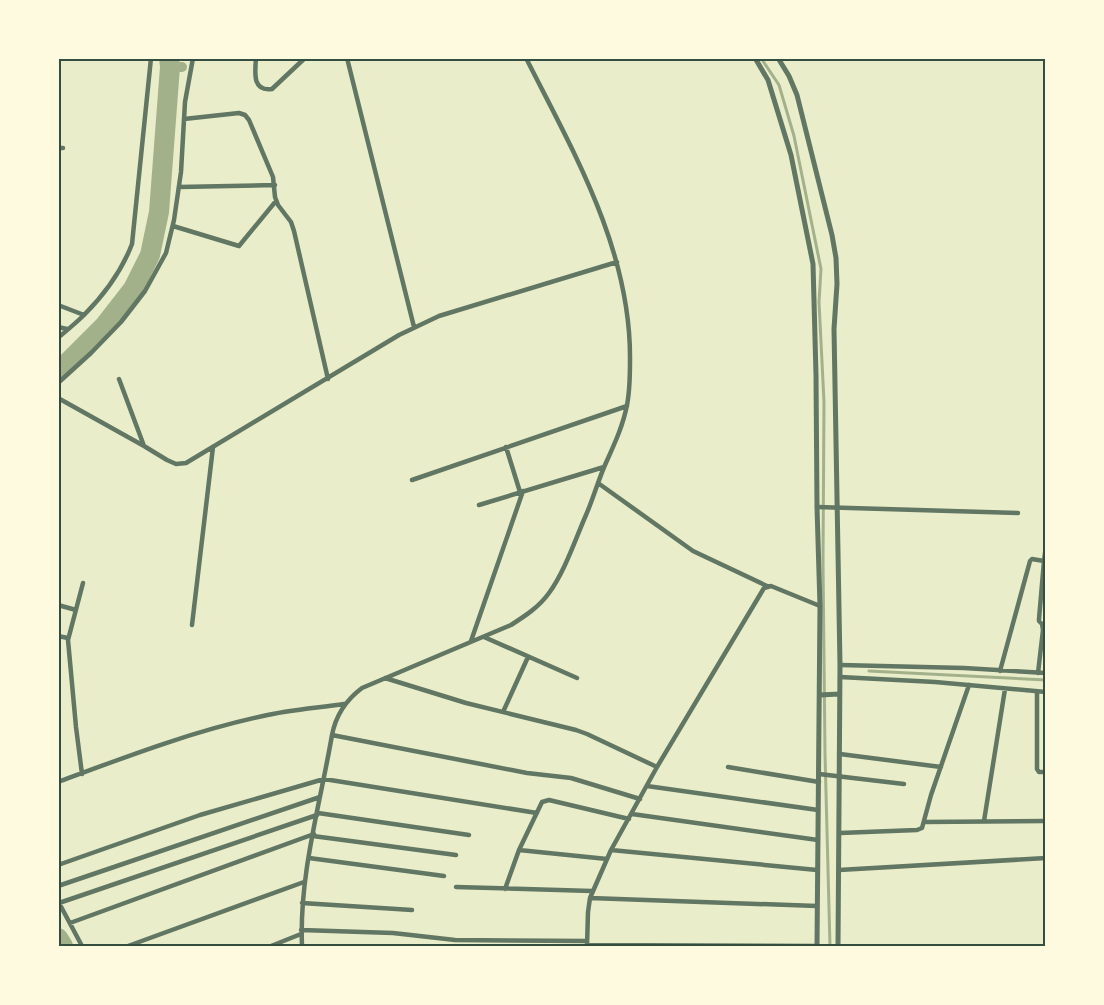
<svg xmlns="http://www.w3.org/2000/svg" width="1104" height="1005" font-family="'Fira Sans',sans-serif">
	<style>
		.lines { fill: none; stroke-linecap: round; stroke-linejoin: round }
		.stream { stroke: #a3b18a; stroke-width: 3 }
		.canal { stroke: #a3b18a; stroke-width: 10 }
		.river { stroke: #a3b18a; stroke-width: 20 }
		.minor { stroke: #617663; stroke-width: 4.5 }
		.tertiary { stroke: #617663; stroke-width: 5 }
		.neatline { fill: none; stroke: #344e41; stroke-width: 2 }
	</style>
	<rect width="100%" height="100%" fill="#e9edc9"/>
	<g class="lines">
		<path class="stream" d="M 761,58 L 779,85 L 794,136 L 821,269 L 819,302 L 824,402 L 823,562 L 825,754 L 830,946
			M 869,671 L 1046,680"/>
		<path class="canal" d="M 170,67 L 182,67"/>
		<path class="river" d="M 58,372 L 105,325 L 133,289 L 150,255 L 159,212 L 170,67 L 169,58
			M 58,938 L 63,946"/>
		<path class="minor" d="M 256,58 C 255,72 252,92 272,89 L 305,58
			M 347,58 L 414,327
			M 184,119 L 239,113 L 245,115 L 249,120 L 273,177 L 275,197 L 278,205 L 291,222 L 294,231 L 328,379
			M 58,148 L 63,148
			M 179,187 L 275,185
			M 173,226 L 239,246 L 276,201
			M 58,305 L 84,315
			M 58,327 L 67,329
			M 58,338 C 67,330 76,323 84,315 C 104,295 122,270 132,244 L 151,58
			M 119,379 L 144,446
			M 58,383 L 91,353 L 121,322 L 145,291 L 166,253 L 174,220 L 181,172 L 185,102 L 193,58
			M 58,398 L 144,446 L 167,460 L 176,464 L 186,463 L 399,335 L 439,316 L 617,262
			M 506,447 L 520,492
			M 412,480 L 627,406
			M 598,483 L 693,551 L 767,586
			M 479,505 L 604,467
			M 817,507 L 1018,513
			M 58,605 L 76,610
			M 192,625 L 213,447
			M 58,636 L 68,638
			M 484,637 L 577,678
			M 471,641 L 523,491
			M 840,665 L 964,668 L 1046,673
			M 1000,671 L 1030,561 L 1032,559 L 1044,561 L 1046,546
			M 1038,673 L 1043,630 L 1042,624 L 1039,621 L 1039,619 L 1044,561
			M 840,677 L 935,682 L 1046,692
			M 385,678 L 466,703 L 576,730 L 587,734 L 657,767
			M 1037,692 L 1037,769 L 1039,772 L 1046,772
			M 503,712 L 528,657
			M 332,735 L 527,773 L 571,778 L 640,799
			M 840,754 L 941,767
			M 728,767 L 819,782
			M 82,774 L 76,727 L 68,640 L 83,583
			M 819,774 L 904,784
			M 58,782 C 125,757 193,731 263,716 C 289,710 317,708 344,704
			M 647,786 L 818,810
			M 318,813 L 469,835
			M 632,814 L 818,840
			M 984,821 L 1005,689
			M 924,822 L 1046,821
			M 840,833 L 917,830 L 922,828 L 931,795 L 969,685
			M 313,836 L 456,855
			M 519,850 L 607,859
			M 611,850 L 817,870
			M 309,858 L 444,876
			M 58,865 L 200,815 L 324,779 L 537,813
			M 839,870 L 1046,858
			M 58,886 L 114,867 L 320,797
			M 456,887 L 592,891
			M 505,889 L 519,850 L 542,802 L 549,800 L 629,819
			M 590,898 L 817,906
			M 58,901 L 82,946
			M 59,903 L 317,815
			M 302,903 L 412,910
			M 70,923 L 314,834
			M 301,930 L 393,933 L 455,940 L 587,941
			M 587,945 L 817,946
			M 128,946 L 304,882
			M 271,946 L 301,934
			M 302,946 C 299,875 320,805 332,735 C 336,714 346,700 362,688 L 511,625 C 525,616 539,607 549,593 C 565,571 575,540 586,515 C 593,499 598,481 605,465 C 614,445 623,426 627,405 C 630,390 630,375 630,360 C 631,250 574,153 526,58
			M 587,946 L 588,912 L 590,898 L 611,850 L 657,767 L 764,588 L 771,586 L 820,606"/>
		<path class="tertiary" d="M 755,58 L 768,80 L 791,155 L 813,264 L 816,375 L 817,507 L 820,606 L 817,946
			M 778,58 L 789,76 L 797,95 L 832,235 L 836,258 L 837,284 L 834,329 L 840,665 L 838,946
			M 820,695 L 839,694"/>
	</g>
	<rect width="1104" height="1005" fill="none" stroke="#fefae0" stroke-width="120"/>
	<rect x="60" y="60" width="984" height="885" class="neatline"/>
</svg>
